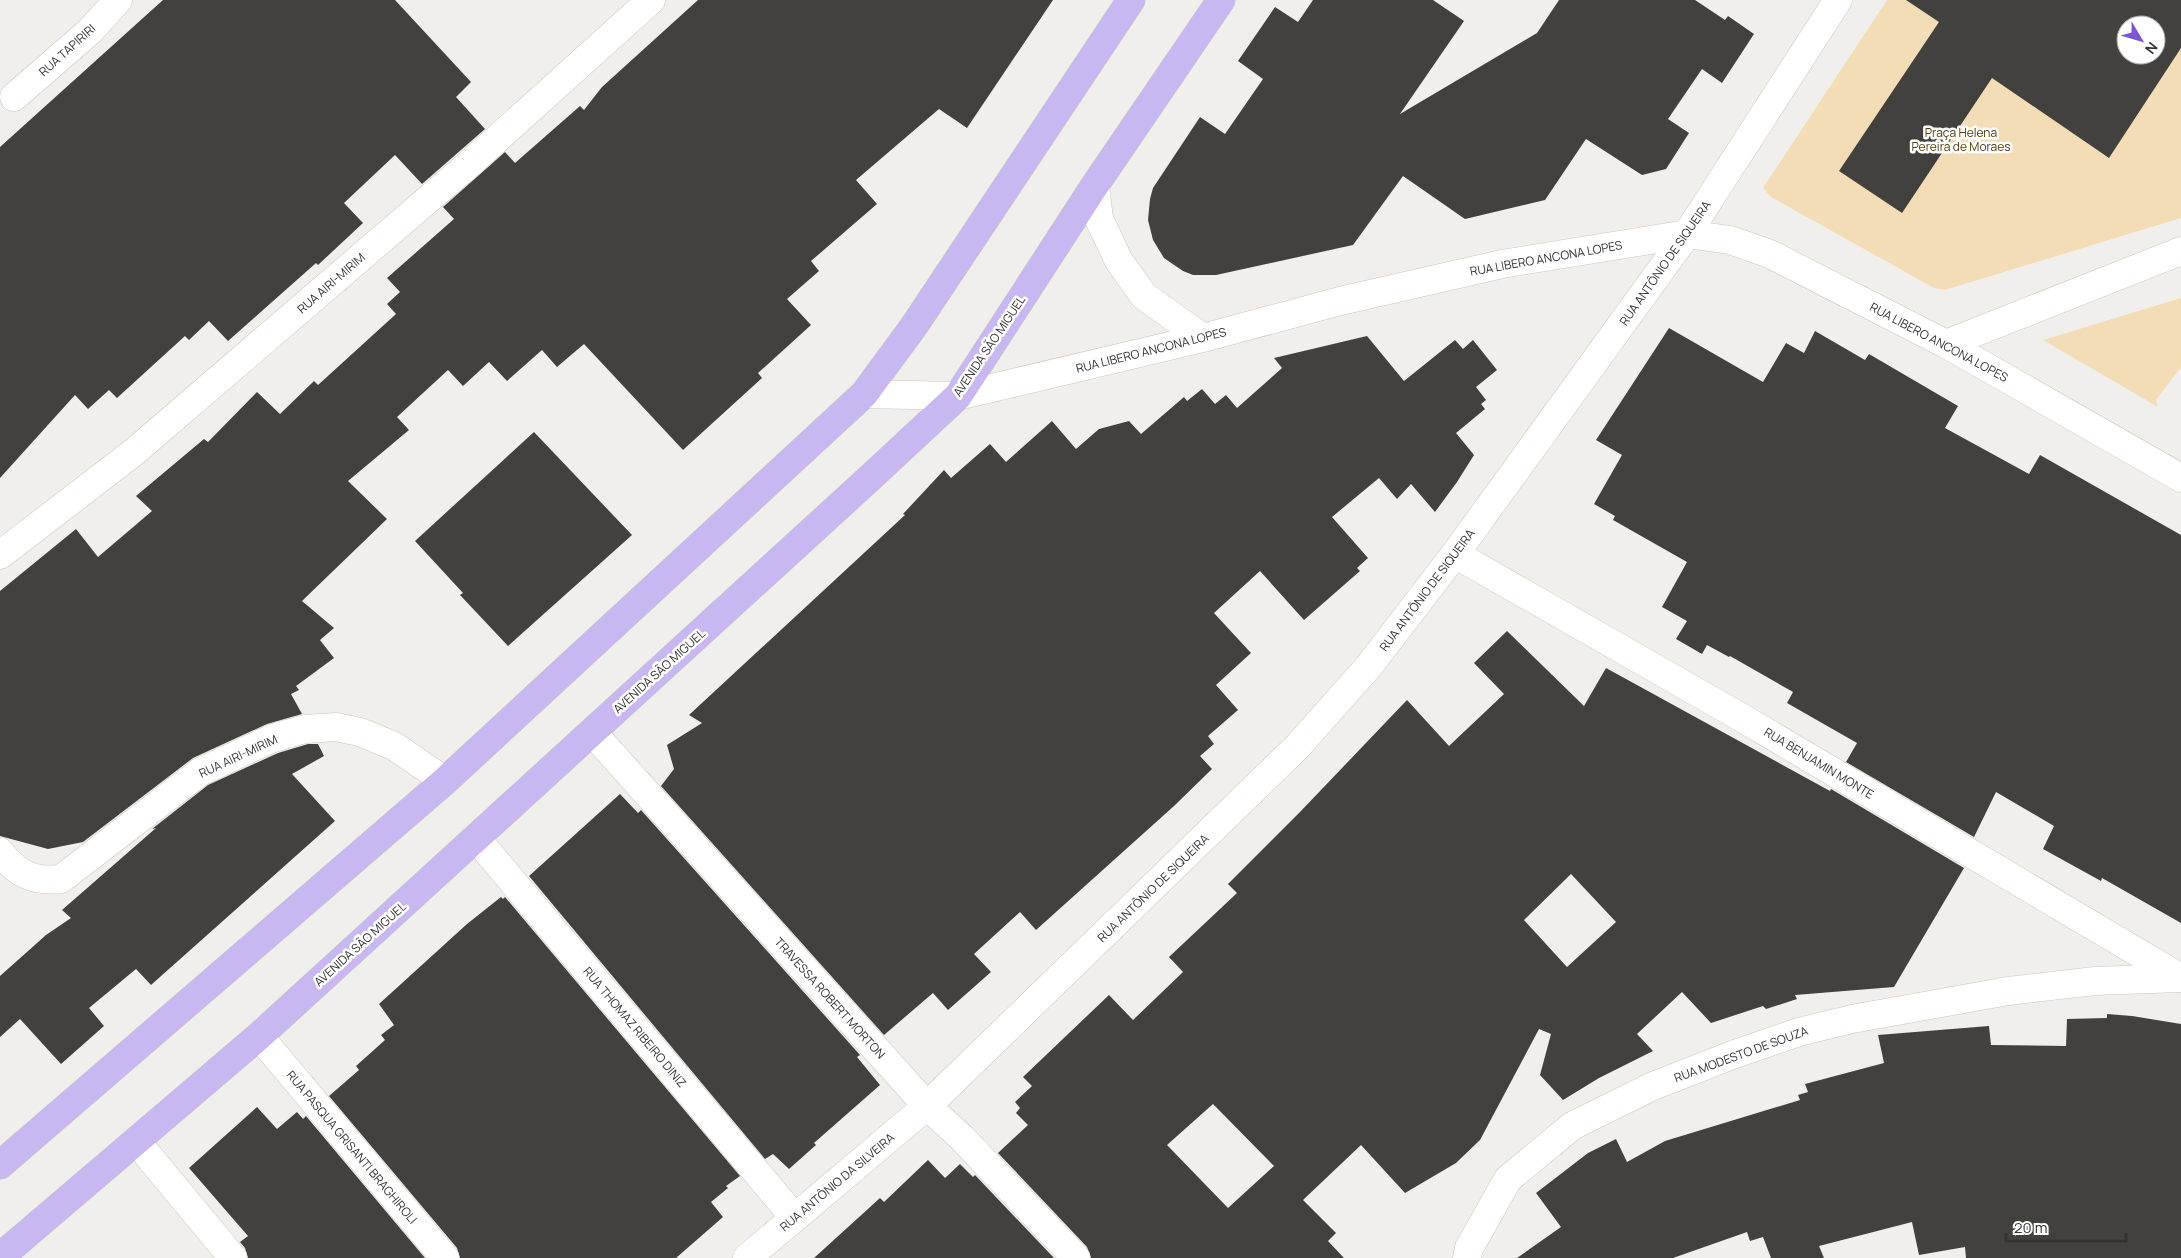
<svg xmlns="http://www.w3.org/2000/svg" width="2181" height="1258" font-family="Manrope,sans-serif">
	<style>
		.green { fill: #f3ddb7; fill-rule: evenodd }
		.building { fill: #42413e; fill-rule: evenodd }
		.lines { fill: none; stroke-linecap: round; stroke-linejoin: round }
		.street-casing { stroke: #c9c7c3; stroke-width: 29 }
		.primary-casing { stroke: #cacac9; stroke-width: 29 }
		.street { stroke: #fff; stroke-width: 28 }
		.primary { stroke: #c7b8f1; stroke-width: 28 }
		.labels { text-anchor: middle; dominant-baseline: central; stroke-width: 5; stroke-linejoin: round; paint-order: stroke }
		.street-label { font-size: 12px; fill: #333231; stroke: #fff }
		.park-label { font-size: 12px; fill: #513c12; stroke: #fff }
	</style>
	<rect width="100%" height="100%" fill="#f1efeb"/>
	<path class="green" d="M 1887,0 L 2181,0 L 2181,218 L 1945,290 L 1934,288 L 1771,197 L 1763,188 ZM 2126,25 L 2156,25 L 2156,55 L 2126,55 Z
		M 2181,298 L 2181,367 L 2156,400 L 2158,407 L 2043,340 Z"/>
	<path class="building" d="M 163,0 L 395,0 L 471,82 L 456,97 L 485,129 L 422,184 L 395,155 L 344,203 L 363,223 L 318,265 L 316,263 L 228,341 L 209,321 L 189,340 L 185,336 L 117,398 L 109,390 L 88,409 L 75,395 L 0,478 L 0,147 Z
		M 698,0 L 1053,0 L 967,128 L 939,109 L 856,180 L 877,204 L 811,261 L 819,271 L 787,299 L 811,325 L 758,373 L 762,378 L 683,450 L 584,344 L 557,367 L 542,350 L 507,381 L 489,362 L 463,386 L 448,370 L 397,417 L 409,430 L 348,481 L 387,519 L 302,601 L 334,628 L 320,640 L 334,658 L 296,686 L 299,690 L 291,694 L 302,714 L 267,724 L 193,758 L 83,842 L 48,849 L 0,836 L 0,591 L 76,529 L 98,557 L 152,511 L 136,496 L 204,439 L 208,442 L 257,392 L 280,414 L 314,381 L 318,385 L 396,314 L 387,304 L 400,292 L 387,278 L 454,219 L 443,207 L 505,152 L 515,163 L 580,106 L 584,110 L 602,87 Z
		M 1313,0 L 1433,0 L 1464,21 L 1400,114 L 1537,33 L 1559,0 L 1695,0 L 1725,20 L 1728,16 L 1754,34 L 1722,83 L 1702,69 L 1668,119 L 1689,133 L 1666,169 L 1642,175 L 1586,139 L 1545,200 L 1465,219 L 1403,176 L 1353,245 L 1216,275 L 1193,275 L 1183,271 L 1164,258 L 1153,240 L 1148,220 L 1150,199 L 1153,188 L 1200,117 L 1225,134 L 1263,79 L 1238,61 L 1275,7 L 1298,22 Z
		M 1906,0 L 2181,0 L 2181,48 L 2109,158 L 1992,78 L 1902,213 L 1839,171 L 1939,22 ZM 2126,25 L 2156,25 L 2156,55 L 2126,55 Z
		M 1669,328 L 1763,382 L 1786,343 L 1804,353 L 1815,331 L 1865,360 L 1869,354 L 1958,406 L 1945,428 L 2029,474 L 2040,455 L 2181,535 L 2181,923 L 2102,878 L 2101,881 L 2043,849 L 2054,826 L 1996,792 L 1974,837 L 1846,762 L 1857,743 L 1787,703 L 1793,692 L 1730,656 L 1729,657 L 1707,645 L 1702,654 L 1676,639 L 1687,621 L 1662,607 L 1687,562 L 1613,520 L 1615,516 L 1594,504 L 1622,455 L 1596,440 Z
		M 1367,336 L 1404,381 L 1455,340 L 1463,349 L 1473,340 L 1497,370 L 1476,387 L 1486,400 L 1481,404 L 1485,409 L 1456,433 L 1474,455 L 1457,482 L 1435,512 L 1411,484 L 1397,499 L 1379,478 L 1332,517 L 1368,558 L 1357,568 L 1360,571 L 1304,620 L 1260,571 L 1214,613 L 1251,653 L 1216,685 L 1238,710 L 1208,736 L 1214,744 L 1200,756 L 1212,769 L 1174,806 L 1036,930 L 1020,912 L 974,954 L 991,972 L 948,1010 L 933,993 L 884,1035 L 661,786 L 674,769 L 667,745 L 702,723 L 689,715 L 905,515 L 903,514 L 944,470 L 951,478 L 990,444 L 1006,462 L 1052,421 L 1076,449 L 1099,429 L 1129,421 L 1141,434 L 1184,397 L 1187,401 L 1202,389 L 1215,404 L 1226,395 L 1237,408 L 1282,368 L 1274,358 Z
		M 534,432 L 632,535 L 508,646 L 460,595 L 463,593 L 415,541 Z
		M 1507,631 L 1584,706 L 1606,668 L 1830,791 L 1831,789 L 1964,868 L 1894,987 L 1795,995 L 1797,999 L 1766,1009 L 1763,1006 L 1711,1023 L 1682,992 L 1637,1034 L 1653,1051 L 1599,1078 L 1563,1100 L 1540,1075 L 1551,1034 L 1539,1029 L 1480,1140 L 1456,1163 L 1405,1193 L 1361,1145 L 1303,1200 L 1336,1233 L 1328,1241 L 1344,1258 L 1091,1258 L 1087,1247 L 998,1153 L 1028,1125 L 1016,1113 L 1020,1108 L 1015,1102 L 1032,1086 L 1023,1077 L 1109,995 L 1133,1020 L 1183,972 L 1169,957 L 1237,893 L 1228,884 L 1300,812 L 1407,700 L 1449,746 L 1504,694 L 1474,663 ZM 1571,874 L 1616,922 L 1567,967 L 1524,920 ZM 1213,1104 L 1274,1166 L 1228,1208 L 1167,1145 Z
		M 308,744 L 318,744 L 324,756 L 292,774 L 335,821 L 151,985 L 136,969 L 89,1008 L 104,1026 L 61,1064 L 20,1019 L 0,1037 L 0,976 L 46,935 L 71,918 L 62,910 L 156,828 L 152,829 L 208,785 L 278,753 Z
		M 620,794 L 638,813 L 641,810 L 860,1055 L 857,1057 L 880,1085 L 814,1143 L 816,1145 L 789,1169 L 773,1154 L 765,1159 L 529,876 Z
		M 501,897 L 503,899 L 505,897 L 740,1176 L 726,1186 L 728,1188 L 711,1202 L 723,1217 L 676,1258 L 460,1258 L 457,1248 L 329,1096 L 359,1070 L 356,1066 L 385,1040 L 381,1035 L 394,1025 L 379,1004 L 467,924 Z
		M 2107,1014 L 2132,1016 L 2181,1024 L 2181,1258 L 1966,1258 L 1965,1247 L 1919,1255 L 1912,1222 L 1819,1246 L 1824,1258 L 1771,1258 L 1763,1237 L 1750,1241 L 1747,1232 L 1673,1258 L 1517,1258 L 1561,1227 L 1536,1193 L 1588,1153 L 1616,1139 L 1627,1162 L 1665,1141 L 1800,1100 L 1798,1095 L 1808,1092 L 1805,1084 L 1884,1063 L 1878,1035 L 1989,1026 L 1991,1045 L 2066,1046 L 2067,1019 L 2107,1018 Z
		M 257,1107 L 277,1129 L 297,1112 L 303,1119 L 306,1116 L 425,1258 L 248,1258 L 245,1248 L 240,1242 L 248,1236 L 189,1168 Z
		M 928,1160 L 945,1178 L 960,1164 L 973,1177 L 975,1175 L 1054,1258 L 814,1258 L 880,1198 L 884,1202 Z"/>
	<g class="lines">
		<g class="street-casing">
			<path id="street" d="M 14,97 L 90,31 L 118,0
				M 1095,185 L 1099,219 L 1119,261 L 1144,296 L 1203,338
				M 1946,344 L 2181,251
				M 864,394 L 958,396 L 1203,338 L 1340,301 L 1502,264 L 1687,234 L 1730,240 L 1770,254 L 1946,344 L 2181,478
				M 1455,554 L 1744,719 L 2181,978
				M 0,555 L 134,452 L 467,166 L 651,0
				M 592,732 L 927,1106 L 962,1138 L 1076,1258
				M 476,838 L 794,1217
				M 0,852 C 17,874 33,882 61,879 L 200,772 L 273,738 L 305,729 L 336,727 L 360,732 L 394,746 L 445,781
				M 259,1036 L 445,1258
				M 136,1141 L 233,1258
				M 747,1258 L 927,1106 L 1298,746 L 1369,666 L 1455,554 L 1687,234 L 1838,0
				M 1467,1258 L 1469,1248 L 1508,1179 L 1572,1126 L 1653,1086 L 1735,1054 L 1799,1032 L 1852,1019 L 2008,991 L 2095,981 L 2180,978"/>
		</g>
		<g class="primary-casing">
			<path id="primary" d="M 0,1165 L 445,781 L 864,394 L 914,326 L 1131,0
				M 0,1257 L 259,1036 L 872,476 L 958,396 L 1095,185 L 1221,0"/>
		</g>
		<use href="#street" class="street"/>
		<use href="#primary" class="primary"/>
	</g>
	<g class="labels">
		<g class="street-label">
			<text transform="translate(67 50) rotate(-42)">RUA TAPIRIRI</text>
			<text transform="translate(1546 258) rotate(-10)">RUA LIBERO ANCONA LOPES</text>
			<text transform="translate(1665 263) rotate(-55)">RUA ANTÔNIO DE SIQUEIRA</text>
			<text transform="translate(331 283) rotate(-41)">RUA AIRI-MIRIM</text>
			<text transform="translate(1939 342) rotate(28)">RUA LIBERO ANCONA LOPES</text>
			<text transform="translate(989 346) rotate(-56)">AVENIDA SÃO MIGUEL</text>
			<text transform="translate(1151 350) rotate(-14)">RUA LIBERO ANCONA LOPES</text>
			<text transform="translate(1427 590) rotate(-53)">RUA ANTÔNIO DE SIQUEIRA</text>
			<text transform="translate(659 671) rotate(-42)">AVENIDA SÃO MIGUEL</text>
			<text transform="translate(238 756) rotate(-25)">RUA AIRI-MIRIM</text>
			<text transform="translate(1819 763) rotate(31)">RUA BENJAMIN MONTE</text>
			<text transform="translate(1153 888) rotate(-44)">RUA ANTÔNIO DE SIQUEIRA</text>
			<text transform="translate(360 944) rotate(-42)">AVENIDA SÃO MIGUEL</text>
			<text transform="translate(830 998) rotate(48)">TRAVESSA ROBERT MORTON</text>
			<text transform="translate(635 1027) rotate(50)">RUA THOMAZ RIBEIRO DINIZ</text>
			<text transform="translate(1741 1054) rotate(-20)">RUA MODESTO DE SOUZA</text>
			<text transform="translate(352 1147) rotate(50)">RUA PASQUA GRISANTI BRAGHIROLI</text>
			<text transform="translate(837 1182) rotate(-40)">RUA ANTÔNIO DA SILVEIRA</text>
		</g>
		<g class="park-label">
			<text x="1961" y="132">Praça Helena<tspan x="1961" dy="14">Pereira de Moraes</tspan></text>
		</g>
	</g>
	<g transform="translate(2141 40) rotate(128)"><circle r="24" fill="#ffffff" stroke="#adadad"/>
	<path d="M0-4L9 19L0 12L-9 19Z" fill="#7d56cf"/>
	<text y="-8" font-size="14" font-weight="bold" text-anchor="middle" fill="#333231">N</text>
	</g>
	<path d="M2006 1233v8h120v-8" fill="none" stroke="#333231" stroke-width="2.5"/>
	<text x="2014" y="1233" font-size="15" fill="#333231" stroke="#ffffff" stroke-width="4" paint-order="stroke">20 m</text>
</svg>
